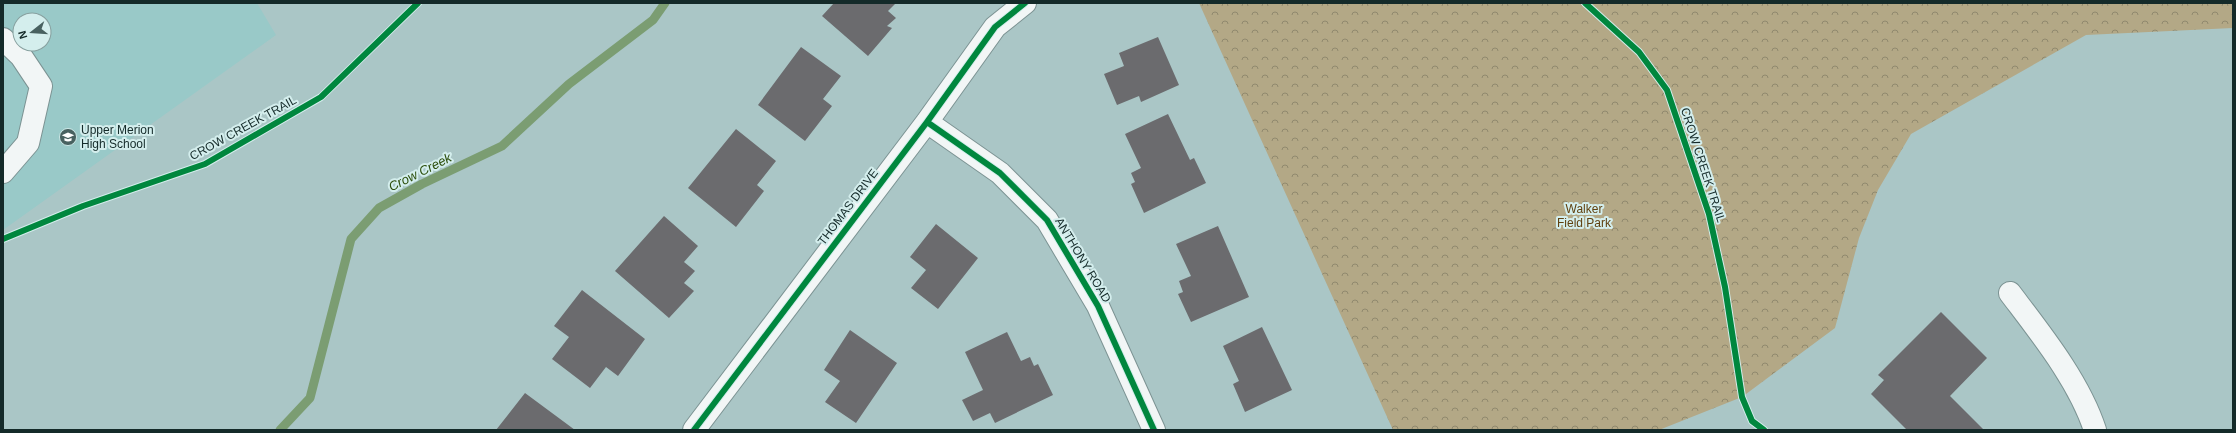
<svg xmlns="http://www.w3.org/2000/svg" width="2236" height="433" font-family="Arial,sans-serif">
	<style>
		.built { fill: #99c9c8; fill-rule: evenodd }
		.park { fill: url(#park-crowns) }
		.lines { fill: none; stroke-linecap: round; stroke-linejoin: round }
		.stream { stroke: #7b9d72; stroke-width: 9 }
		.building { fill: #6b6b6e }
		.minor-casing { stroke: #7c9393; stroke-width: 24 }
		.minor { stroke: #f2f6f6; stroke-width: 22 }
		.cycleway-casing { stroke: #d4eeed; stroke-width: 8 }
		.cycleway { stroke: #00873e; stroke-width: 6 }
		.labels { text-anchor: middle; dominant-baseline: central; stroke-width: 4; stroke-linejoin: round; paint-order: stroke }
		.street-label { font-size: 12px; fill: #142a29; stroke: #d4eeed }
		.poi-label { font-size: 12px; fill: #142a29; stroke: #d4eeed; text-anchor: start }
		.park-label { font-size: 12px; fill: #604110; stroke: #d4eeed }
		.water-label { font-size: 13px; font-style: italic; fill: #2c4e0b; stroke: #d4eeed }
	</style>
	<defs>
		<pattern id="park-crowns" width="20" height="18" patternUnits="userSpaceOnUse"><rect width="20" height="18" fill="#b3a886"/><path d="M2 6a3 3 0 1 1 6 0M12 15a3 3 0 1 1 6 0" fill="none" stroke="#90896e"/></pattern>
	</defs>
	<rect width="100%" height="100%" fill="#aac6c6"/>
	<path class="built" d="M 3,3 L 257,3 L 276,35 L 3,230 ZM 20,20 L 44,20 L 44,44 L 20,44 Z"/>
	<path class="park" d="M 1199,3 L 2233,3 L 2233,28 L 2086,35 L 1911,134 L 1878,190 L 1859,238 L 1835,328 L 1742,397 L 1659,430 L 1393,430 Z"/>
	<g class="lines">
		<path class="stream" d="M 280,430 L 310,398 L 351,239 L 379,208 L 422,184 L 502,146 L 569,84 L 653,20 L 665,3"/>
	</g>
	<path class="building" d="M 834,3 L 896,3 L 888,11 L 896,18 L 887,26 L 892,28 L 868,56 L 822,16 Z
		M 1158,37 L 1179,85 L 1141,102 L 1139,96 L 1117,105 L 1104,74 L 1124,66 L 1119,53 Z
		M 801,47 L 841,76 L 823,99 L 832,106 L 805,141 L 758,105 Z
		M 1168,114 L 1190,160 L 1194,158 L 1206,183 L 1144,213 L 1131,184 L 1135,182 L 1131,173 L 1141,168 L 1125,134 Z
		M 736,129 L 776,161 L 757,185 L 764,191 L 736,227 L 688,188 Z
		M 664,216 L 698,246 L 684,262 L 695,271 L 684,283 L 694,291 L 669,318 L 615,271 Z
		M 936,224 L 978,258 L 938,309 L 911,288 L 926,270 L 910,257 Z
		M 1218,226 L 1249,297 L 1191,322 L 1178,294 L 1183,292 L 1179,281 L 1191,276 L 1176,244 Z
		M 582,290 L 645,339 L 618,376 L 606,367 L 590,388 L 552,359 L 569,337 L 554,326 Z
		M 1941,312 L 1987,358 L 1950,396 L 1984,430 L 1907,430 L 1871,394 L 1884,380 L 1878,375 Z
		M 1262,327 L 1292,390 L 1245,412 L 1233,384 L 1239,381 L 1223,346 Z
		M 850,330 L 897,363 L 856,423 L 825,402 L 840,381 L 824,370 Z
		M 1007,332 L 1021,361 L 1030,357 L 1034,366 L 1038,364 L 1053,395 L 995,423 L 990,413 L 973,421 L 962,400 L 983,390 L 965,352 Z
		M 525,393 L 575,430 L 496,430 Z"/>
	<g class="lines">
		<g class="minor-casing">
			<path id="minor" d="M 3,39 L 21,56 L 41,86 L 28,143 L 3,172
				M 927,122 L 1000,173 L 1047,220 L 1098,306 L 1154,430
				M 2010,293 C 2041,334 2079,381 2095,430
				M 694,430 L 927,122 L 995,27 L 1025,3"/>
		</g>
		<use href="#minor" class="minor"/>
		<g class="cycleway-casing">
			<path id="cycleway" d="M 1585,3 L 1639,52 L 1667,90 L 1709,214 L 1725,287 L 1742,397 L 1752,421 L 1764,430
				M 927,122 L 1000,173 L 1047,220 L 1098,306 L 1154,430
				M 3,239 L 83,206 L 205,164 L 321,97 L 418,3
				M 694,430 L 927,122 L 995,27 L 1025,3"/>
		</g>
		<use href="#cycleway" class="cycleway"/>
	</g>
	<defs>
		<g id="school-disc" transform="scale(0.9)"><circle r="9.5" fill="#486160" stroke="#d4eeed"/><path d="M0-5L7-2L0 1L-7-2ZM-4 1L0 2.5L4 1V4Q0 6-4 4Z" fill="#fff"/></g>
	</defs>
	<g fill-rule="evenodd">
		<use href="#school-disc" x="68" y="137"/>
	</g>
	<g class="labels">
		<g class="street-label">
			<text transform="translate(243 128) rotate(-29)">CROW CREEK TRAIL</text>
			<text transform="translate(1703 165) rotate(72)">CROW CREEK TRAIL</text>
			<text transform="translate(848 207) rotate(-53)">THOMAS DRIVE</text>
			<text transform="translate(1083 260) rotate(59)">ANTHONY ROAD</text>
		</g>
		<g class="poi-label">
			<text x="81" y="130">Upper Merion<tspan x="81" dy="14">High School</tspan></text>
		</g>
		<g class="park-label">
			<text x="1584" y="209">Walker<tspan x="1584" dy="14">Field Park</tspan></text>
		</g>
		<g class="water-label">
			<text transform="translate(420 172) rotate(-27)">Crow Creek</text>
		</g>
	</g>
	<rect width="2236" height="433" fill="none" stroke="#142a29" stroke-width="8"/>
	<g transform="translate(32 32) rotate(253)"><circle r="19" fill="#d4eeed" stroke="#87a09f"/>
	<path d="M0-3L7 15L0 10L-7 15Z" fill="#486160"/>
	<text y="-6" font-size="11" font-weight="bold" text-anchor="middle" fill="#142a29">N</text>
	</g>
</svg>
